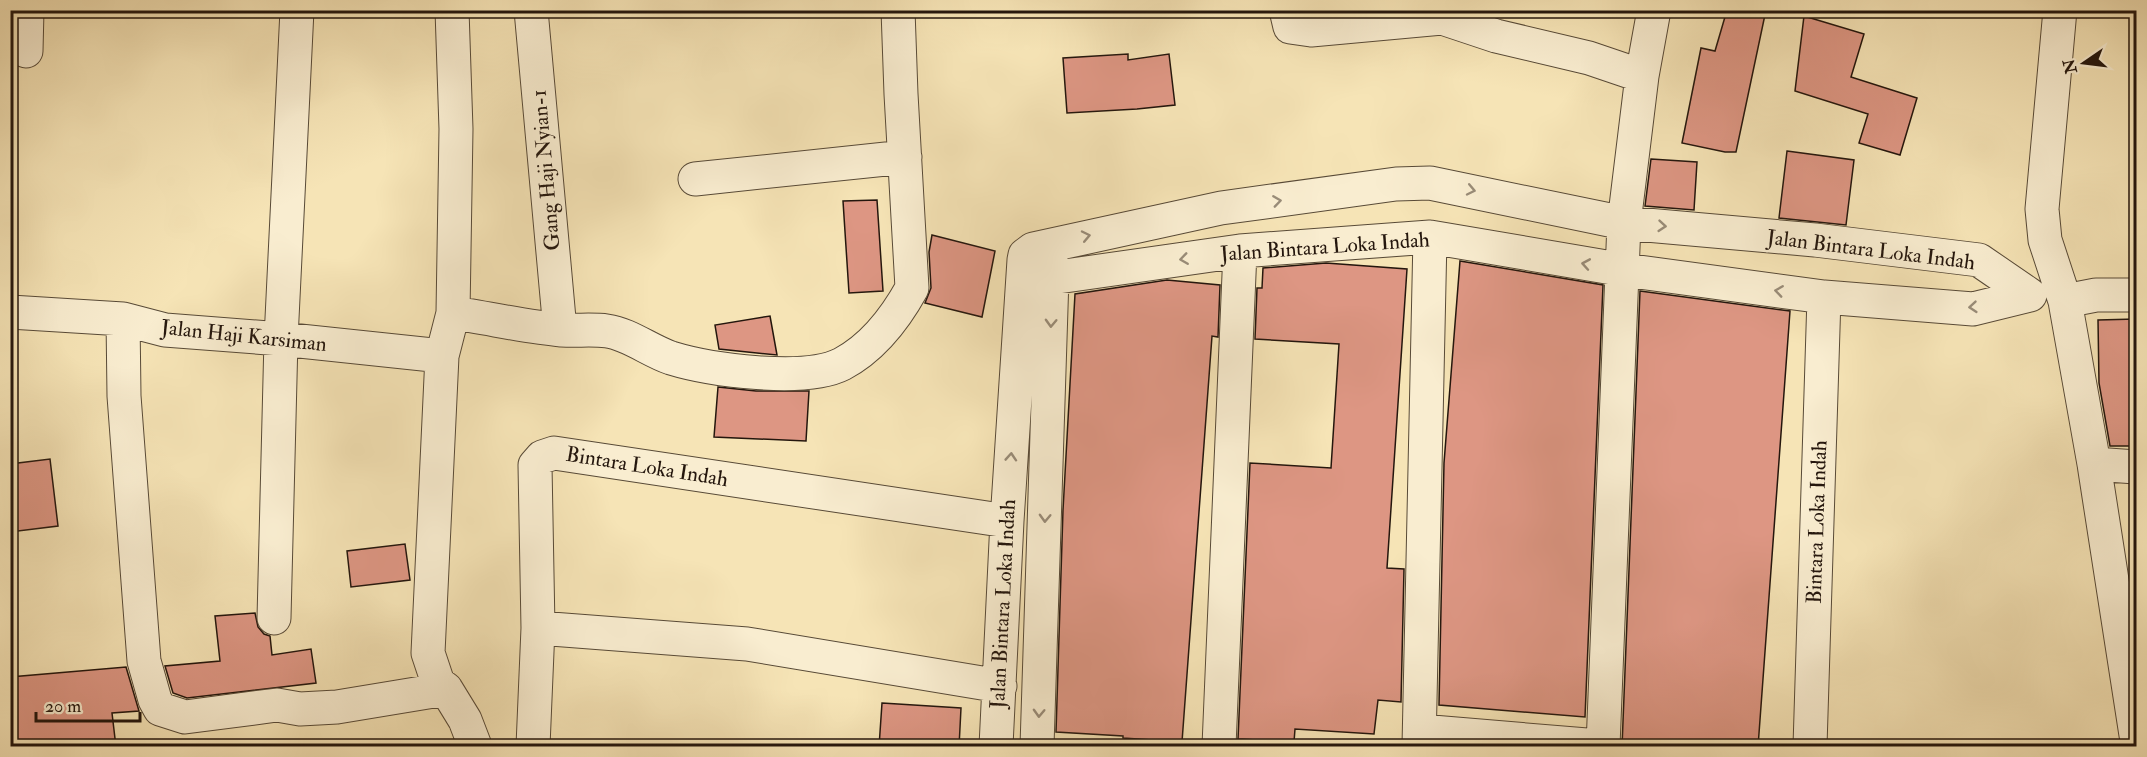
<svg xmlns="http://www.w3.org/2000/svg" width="2147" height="757" font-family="'IM FELL Double Pica',serif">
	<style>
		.building { fill: #dd9683; stroke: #24160d; stroke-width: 1.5 }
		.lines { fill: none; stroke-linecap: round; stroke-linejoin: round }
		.minor-casing { stroke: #584a37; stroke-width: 35 }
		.minor { stroke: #f9edd0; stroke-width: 33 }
		.oneway { stroke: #998c78 }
		.labels { text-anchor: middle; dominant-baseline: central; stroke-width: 4.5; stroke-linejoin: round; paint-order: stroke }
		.street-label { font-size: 21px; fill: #24160d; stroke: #f9edd0 }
	</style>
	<rect width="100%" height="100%" fill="#f6e4b6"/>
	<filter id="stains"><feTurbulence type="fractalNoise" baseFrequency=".00333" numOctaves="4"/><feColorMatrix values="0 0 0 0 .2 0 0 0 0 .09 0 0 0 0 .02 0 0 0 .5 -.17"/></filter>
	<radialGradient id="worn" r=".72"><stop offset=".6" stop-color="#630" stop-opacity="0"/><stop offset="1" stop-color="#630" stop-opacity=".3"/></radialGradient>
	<path class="building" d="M 1727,10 L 1766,10 L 1736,152 L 1725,152 L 1682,143 L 1701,48 L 1715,51 Z
		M 1804,16 L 1864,34 L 1851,77 L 1917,98 L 1900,155 L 1859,143 L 1868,114 L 1795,91 Z
		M 1128,54 L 1128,60 L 1169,54 L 1175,105 L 1137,109 L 1067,113 L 1063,58 Z
		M 1787,151 L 1854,160 L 1846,225 L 1779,218 Z
		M 1651,159 L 1697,162 L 1694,210 L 1645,206 Z
		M 877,200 L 883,291 L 849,293 L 843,201 Z
		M 932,235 L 995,251 L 982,317 L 925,303 L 931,288 L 929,252 Z
		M 1460,261 L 1603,285 L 1585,717 L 1439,705 L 1444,463 Z
		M 1326,263 L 1407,269 L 1387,568 L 1404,569 L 1401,702 L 1378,700 L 1374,734 L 1295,729 L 1294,742 L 1238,739 L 1250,463 L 1331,468 L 1339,344 L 1255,339 L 1257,288 L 1262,288 L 1263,268 Z
		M 1167,280 L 1220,285 L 1218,337 L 1212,336 L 1182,742 L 1123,738 L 1123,736 L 1056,732 L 1063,510 L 1075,294 Z
		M 1640,291 L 1790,311 L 1758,747 L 1622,747 Z
		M 770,316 L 777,355 L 719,349 L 715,325 Z
		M 2136,319 L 2136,446 L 2110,446 L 2099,383 L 2098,320 Z
		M 718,387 L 756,391 L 809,391 L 806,441 L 714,437 Z
		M 50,459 L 58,526 L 10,532 L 10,464 Z
		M 405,544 L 410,580 L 351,587 L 347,551 Z
		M 255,613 L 258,627 L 264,634 L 270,636 L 272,655 L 311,649 L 316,683 L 187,698 L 173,693 L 165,666 L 220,661 L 215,616 Z
		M 126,667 L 139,711 L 112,713 L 116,747 L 10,747 L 10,677 Z
		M 882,703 L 961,708 L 959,747 L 879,747 Z"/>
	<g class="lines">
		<g class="minor-casing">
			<path id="minor" d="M 452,10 L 456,129 L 453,313 L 442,356 L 428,653 L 438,683 L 446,689 L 465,720 L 475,746
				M 531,10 L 560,330
				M 1286,10 L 1290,27 L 1311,30 L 1442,18 L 1496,36 L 1589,58 L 1642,76 L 1624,223 L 1603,746
				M 2060,10 L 2042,209 L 2045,240 L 2065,301 L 2094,464 L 2136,735
				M 26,51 L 27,10
				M 1642,76 L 1654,10
				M 695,179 L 905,157
				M 1023,282 L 1240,251 L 1430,237 L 1624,270 L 1824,297 L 1973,309 L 2030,295
				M 2065,301 L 2096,295 L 2136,295
				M 10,312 L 123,319 L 165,330 L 281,339 L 442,356
				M 453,313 C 489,318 526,327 562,330 C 577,331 592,329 607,331 C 629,334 650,351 671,358 C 710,370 805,383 842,364 C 872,348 896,317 912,288 L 901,94 L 898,10
				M 123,319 L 124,396 L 144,661 L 155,700 L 160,709 L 185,717 L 277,705 L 300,709 L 337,707 L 446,689
				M 2094,464 L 2136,467
				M 274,618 L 281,339 L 297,10
				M 538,628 L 747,644 L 1000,686
				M 1420,731 L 1599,746
				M 533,746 L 538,628 L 535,465 L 542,457 L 554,453 L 1007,521
				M 996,746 L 1007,521 L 1024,260 L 1025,255 L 1033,249 L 1221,208 L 1396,184 L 1430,183 L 1624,223 L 1815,240 L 1979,260 L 2030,295
				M 1037,746 L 1052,277 L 1051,258
				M 1219,746 L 1240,251
				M 1419,746 L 1430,237
				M 1810,746 L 1824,297"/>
		</g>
		<use href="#minor" class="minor"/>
	</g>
	<defs><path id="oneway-chevron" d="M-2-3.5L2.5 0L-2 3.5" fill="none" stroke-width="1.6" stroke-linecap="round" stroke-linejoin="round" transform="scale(1.5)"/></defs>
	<g class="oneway">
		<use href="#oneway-chevron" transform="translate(1471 190) rotate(12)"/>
		<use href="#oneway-chevron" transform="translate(1277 201) rotate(-8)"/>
		<use href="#oneway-chevron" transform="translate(1662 226) rotate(5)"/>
		<use href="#oneway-chevron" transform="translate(1086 236) rotate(-12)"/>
		<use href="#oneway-chevron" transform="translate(1184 259) rotate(172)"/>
		<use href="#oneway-chevron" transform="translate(1586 264) rotate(-170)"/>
		<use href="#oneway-chevron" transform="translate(1779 291) rotate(-172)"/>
		<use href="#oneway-chevron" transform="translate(1973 307) rotate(175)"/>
		<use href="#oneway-chevron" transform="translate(1051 323) rotate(92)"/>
		<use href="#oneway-chevron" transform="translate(1011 457) rotate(-86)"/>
		<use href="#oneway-chevron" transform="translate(1045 518) rotate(92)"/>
		<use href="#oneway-chevron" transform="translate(1039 713) rotate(92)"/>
	</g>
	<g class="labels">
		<g class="street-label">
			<text transform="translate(546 170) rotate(-95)">Gang Haji Nyian-1</text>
			<text transform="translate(1325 247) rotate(-4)">Jalan Bintara Loka Indah</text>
			<text transform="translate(1871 250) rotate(7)">Jalan Bintara Loka Indah</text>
			<text transform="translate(244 336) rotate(6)">Jalan Haji Karsiman</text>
			<text transform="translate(647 467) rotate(9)">Bintara Loka Indah</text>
			<text transform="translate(1817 522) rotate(-88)">Bintara Loka Indah</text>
			<text transform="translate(1003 604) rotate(-87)">Jalan Bintara Loka Indah</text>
		</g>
	</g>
	<rect width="2147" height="757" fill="none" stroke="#f6e4b6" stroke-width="36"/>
	<rect x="12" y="12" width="2123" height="733" fill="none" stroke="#24160d" stroke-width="3"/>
	<rect x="18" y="18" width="2111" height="721" fill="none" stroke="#24160d" stroke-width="1.5"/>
	<g transform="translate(2084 63) rotate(256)" stroke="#f9edd0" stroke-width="4.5" paint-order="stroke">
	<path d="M0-4.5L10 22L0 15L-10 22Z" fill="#24160d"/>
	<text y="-9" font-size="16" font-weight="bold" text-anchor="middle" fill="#24160d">N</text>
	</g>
	<path d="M36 712v9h104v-9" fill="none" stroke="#24160d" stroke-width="3"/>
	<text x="45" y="712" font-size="18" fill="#24160d" stroke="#f9edd0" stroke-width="4.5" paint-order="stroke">20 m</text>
	<rect width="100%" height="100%" filter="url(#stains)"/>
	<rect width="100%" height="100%" fill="url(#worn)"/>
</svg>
